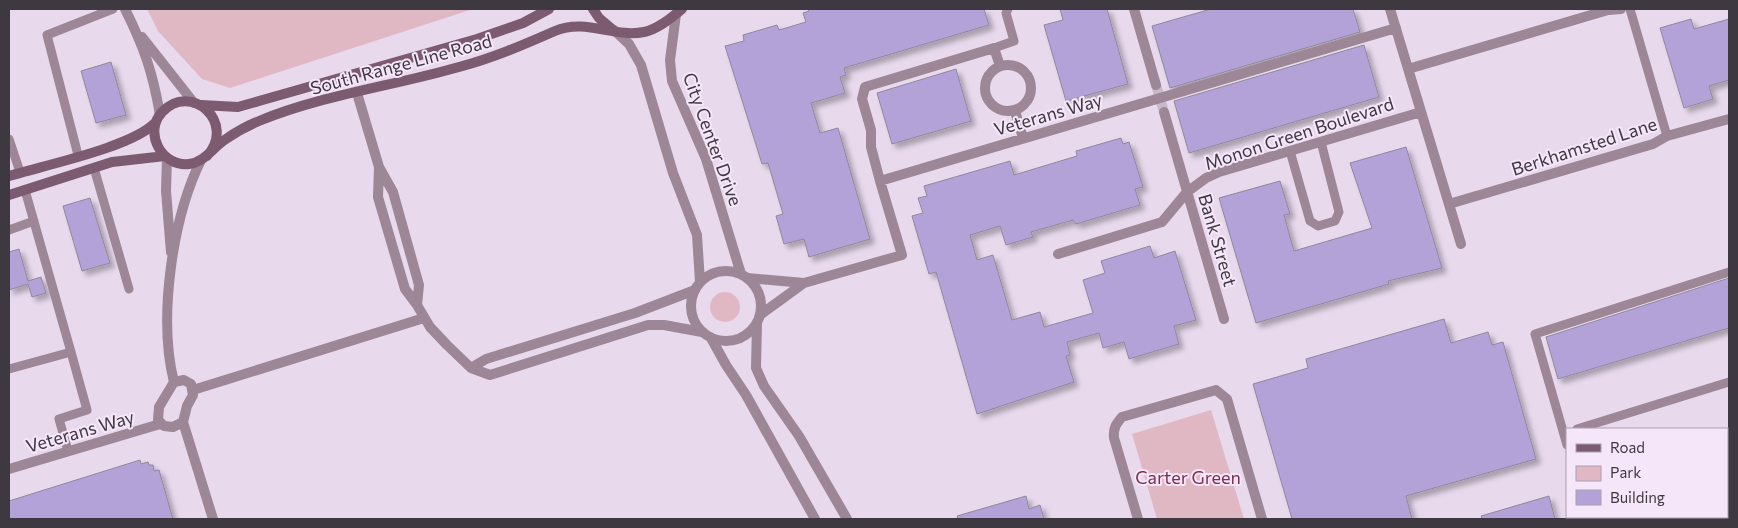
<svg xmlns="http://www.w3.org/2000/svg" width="1738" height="528" font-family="Commissioner,sans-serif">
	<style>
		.green { fill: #e0b8c4 }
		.building { fill: #b3a2d8; stroke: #8e889d; filter: url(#shadow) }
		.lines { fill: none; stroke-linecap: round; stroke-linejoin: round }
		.minor-tunnel { stroke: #c6b9ca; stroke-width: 10; stroke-dasharray: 10 5; stroke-linecap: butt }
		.service { stroke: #9d8695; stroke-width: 9 }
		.minor { stroke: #9d8695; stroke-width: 10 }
		.tertiary { stroke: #9d8695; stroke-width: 10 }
		.secondary { stroke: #7c5b71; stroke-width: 10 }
		.labels { text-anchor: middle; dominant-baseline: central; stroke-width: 4; stroke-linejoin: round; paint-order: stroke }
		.street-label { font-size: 18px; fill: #3e3840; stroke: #f6e6fa }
		.park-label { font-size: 18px; fill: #7a304d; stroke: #f6e6fa }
	</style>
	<defs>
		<filter id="shadow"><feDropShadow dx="4.5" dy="4.5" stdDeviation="2.5" flood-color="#0004"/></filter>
	</defs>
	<rect width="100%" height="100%" fill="#e8d9ed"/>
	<path class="green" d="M 147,9 L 473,9 L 230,88 L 202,79 L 158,31 Z
		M710 307a15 15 0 1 1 30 0a15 15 0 1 1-30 0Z
		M 1211,410 L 1244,519 L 1157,519 L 1132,434 Z"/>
	<path class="building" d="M 808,9 L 984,9 L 989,25 L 844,68 L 846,75 L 840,77 L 845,93 L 811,103 L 820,133 L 838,128 L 870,239 L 809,257 L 804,239 L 784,244 L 776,216 L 783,214 L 768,163 L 762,164 L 725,46 L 744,41 L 743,35 L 777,25 L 779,30 L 806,22 L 803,13 L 809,11 Z
		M 1060,9 L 1107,9 L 1128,84 L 1066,101 L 1044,25 L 1063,20 Z
		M 1211,9 L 1353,9 L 1360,32 L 1170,88 L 1152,26 Z
		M 1691,19 L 1694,29 L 1729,19 L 1729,80 L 1709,86 L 1713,99 L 1684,108 L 1660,28 Z
		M 1364,45 L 1379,97 L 1189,153 L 1174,101 Z
		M 111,62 L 126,115 L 96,123 L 81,71 Z
		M 956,69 L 971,121 L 892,144 L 877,93 Z
		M 1121,138 L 1123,144 L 1129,142 L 1143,187 L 1135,189 L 1140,205 L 1076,224 L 1073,220 L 1031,232 L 1033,237 L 1006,245 L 1000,226 L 970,235 L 977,260 L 993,255 L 1012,320 L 1040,312 L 1044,327 L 1093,313 L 1083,280 L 1105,273 L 1101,261 L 1150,246 L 1154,258 L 1175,251 L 1196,320 L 1174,326 L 1179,344 L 1129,359 L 1124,342 L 1103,348 L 1099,333 L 1067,342 L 1070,355 L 1066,356 L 1074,382 L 977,414 L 936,272 L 929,274 L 912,216 L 923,213 L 918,198 L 927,196 L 924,186 L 1010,161 L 1014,175 L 1077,156 L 1076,151 Z
		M 1406,147 L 1442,268 L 1388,281 L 1389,284 L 1256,323 L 1219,198 L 1280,181 L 1290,214 L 1284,215 L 1294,251 L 1372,228 L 1350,163 Z
		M 90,198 L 110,263 L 82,271 L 63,206 Z
		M 19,249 L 28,281 L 41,277 L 46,293 L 32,297 L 28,284 L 9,290 L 9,252 Z
		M 1729,278 L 1729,328 L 1558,379 L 1546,337 Z
		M 1444,319 L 1451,343 L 1488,332 L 1492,345 L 1503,342 L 1536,459 L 1406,496 L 1412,519 L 1292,519 L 1253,384 L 1308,368 L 1306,359 Z
		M 140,460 L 141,464 L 148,462 L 149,465 L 153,465 L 154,471 L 159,470 L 173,519 L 9,519 L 9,501 Z
		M 1026,496 L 1029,509 L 1040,505 L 1044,519 L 958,519 L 957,516 Z
		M 1549,496 L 1555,519 L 1482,519 L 1481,516 Z"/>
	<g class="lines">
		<path class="minor-tunnel" d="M 1156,85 L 1164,112"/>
		<path class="service" d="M 1630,9 L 1667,136
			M 994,48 L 1014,41 L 1006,13 L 1008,9
			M 9,139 L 20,172
			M 1290,151 L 1310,221 L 1318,226 L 1335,221 L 1339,212 L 1321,142
			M 78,155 L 47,35 L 113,9
			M 94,168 L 129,289
			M 9,230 L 34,221
			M 9,369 L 71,352 L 25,190
			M 1577,429 L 1729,382
			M 1567,445 L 1535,334 L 1729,272
			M 68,451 L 59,419 L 87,410 L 71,352
			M 1727,508 L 1729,507
			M 1588,517 L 1588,519
			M 1691,519 L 1699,517"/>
		<path class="minor" d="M 125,9 C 144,47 153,73 160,115
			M 1134,9 L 1156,85
			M 1390,9 L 1461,244
			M 142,37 L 194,103
			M985 88a23 23 0 1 1 46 0a23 23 0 1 1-46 0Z
			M 1408,69 L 1608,10 L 1621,9
			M 357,93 L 379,167 L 393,192 L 419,285 L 417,305
			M 1015,111 L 1023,138
			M 1164,112 L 1224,319
			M 167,158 L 166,191 L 171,252
			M 379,167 L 378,197 L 405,289 L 417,305 L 430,327 L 447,345 L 471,368 L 490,375 L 648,325 L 664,325 L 702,332
			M 880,181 L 871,147 L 871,130 L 862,99 L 865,87 L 994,48 L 1000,66
			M 1449,204 L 1653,144 L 1667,136 L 1729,119
			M 1058,254 L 1162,222 L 1187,192 L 1206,178 L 1219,172 L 1421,112
			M 747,278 L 804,283 L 902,255 L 880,181 L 1396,28
			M 760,315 L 804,283
			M 471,368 L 486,359 L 635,313 L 695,290
			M 184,380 L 191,384 L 193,395 L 187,406 L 183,422 L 173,427 L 164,426 L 158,420 L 159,407 L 174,382 Z
			M 174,382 C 158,319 172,219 201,160
			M 193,390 L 424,318
			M 183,422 L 213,519
			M 9,469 L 160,424
			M 1138,519 L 1114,438 C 1113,428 1116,424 1122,417 L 1216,390 L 1227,399 L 1262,519"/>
		<path class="tertiary" d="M 676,14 L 670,60 L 672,81 L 706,159 L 741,274
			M 614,30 L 629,44 L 641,65 L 673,173 L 697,235 L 700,282
			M691 306a35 35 0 1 1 70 0a35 35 0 1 1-70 0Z
			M 757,323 L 756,368 L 764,386 L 799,436 L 847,519
			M 711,338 L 726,365 L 746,395 L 815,519"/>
		<path class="secondary" d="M 593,9 L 599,18 L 612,29
			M 201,105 L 238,107 L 259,101 L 477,39 L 523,23 L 549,9
			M 207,156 C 237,123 191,81 162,112 C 143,133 162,167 189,164 C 205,162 213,147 226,139 C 236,132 247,126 259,121 C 322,95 393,86 459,67 C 493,58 523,45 555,31 C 586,18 614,38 644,32 C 658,29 671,18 682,9
			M 9,176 C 45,165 133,147 156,122
			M 9,195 L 112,162 L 165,156"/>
	</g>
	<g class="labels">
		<g class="street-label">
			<text transform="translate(401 64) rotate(-15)">South Range Line Road</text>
			<text transform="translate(1048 114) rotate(-16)">Veterans Way</text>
			<text transform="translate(1299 133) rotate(-18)">Monon Green Boulevard</text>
			<text transform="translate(713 139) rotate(70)">City Center Drive</text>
			<text transform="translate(1584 146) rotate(-18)">Berkhamsted Lane</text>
			<text transform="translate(1218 240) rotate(74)">Bank Street</text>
			<text transform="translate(80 431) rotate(-16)">Veterans Way</text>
		</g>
		<g class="park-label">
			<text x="1188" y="477">Carter Green</text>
		</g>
	</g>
	<rect width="1738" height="528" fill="none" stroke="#3e3840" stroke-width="20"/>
	<rect x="1566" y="428" width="162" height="90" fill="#f6e6fa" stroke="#aca0b0"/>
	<rect x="1576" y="444" width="25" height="8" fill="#7c5b71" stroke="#aca0b0"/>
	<text x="1610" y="453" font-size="15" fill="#3e3840">Road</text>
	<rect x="1576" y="466" width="25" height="15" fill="#e0b8c4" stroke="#aca0b0"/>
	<text x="1610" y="478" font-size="15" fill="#3e3840">Park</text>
	<rect x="1576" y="490" width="25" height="15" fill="#b3a2d8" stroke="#aca0b0"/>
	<text x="1610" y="503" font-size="15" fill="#3e3840">Building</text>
</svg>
